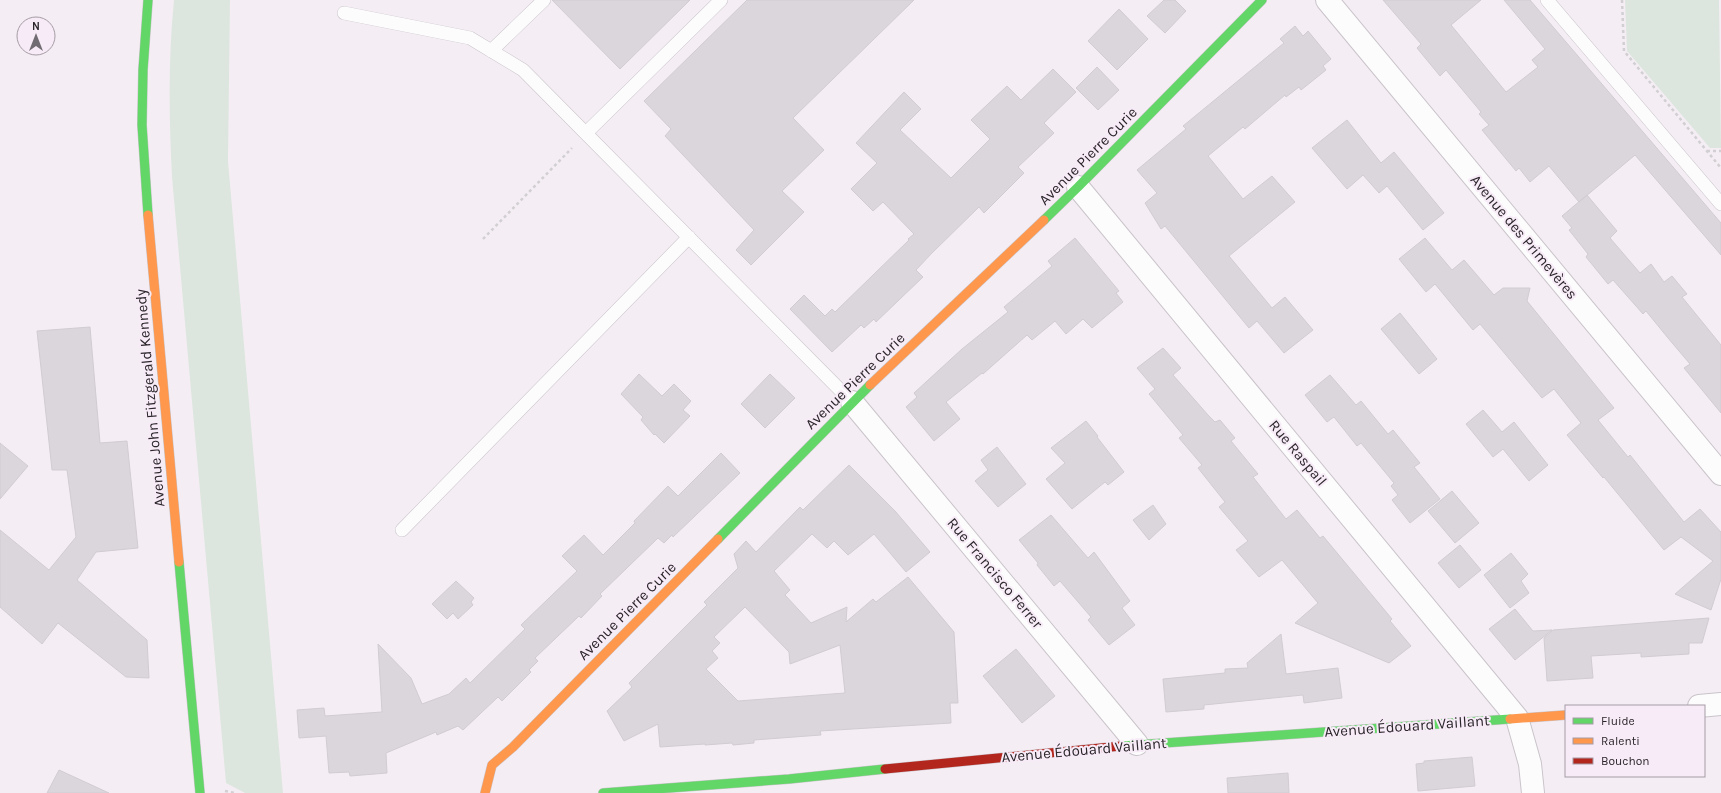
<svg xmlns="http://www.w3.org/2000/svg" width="1721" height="793" font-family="Karla,sans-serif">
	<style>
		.green { fill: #dde6de }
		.building { fill: #dbd6db; stroke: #d1ccd1; fill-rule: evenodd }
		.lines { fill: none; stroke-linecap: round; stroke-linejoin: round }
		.lane-casing { stroke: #c9c4c9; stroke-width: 14 }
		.street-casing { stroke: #c9c4c9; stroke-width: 24 }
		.fast-casing { stroke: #c9c4c9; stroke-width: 10 }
		.slow-casing { stroke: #c9c4c9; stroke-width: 10 }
		.jam-casing { stroke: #c9c4c9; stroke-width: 10 }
		.path { stroke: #d1cfd1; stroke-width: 2.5; stroke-dasharray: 3 3; stroke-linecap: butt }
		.lane { stroke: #fdfcfd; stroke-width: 13 }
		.street { stroke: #fdfcfd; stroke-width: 22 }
		.fast { stroke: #63d668; stroke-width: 9 }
		.slow { stroke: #ff974d; stroke-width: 9 }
		.jam { stroke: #b3261e; stroke-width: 9 }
		.labels { text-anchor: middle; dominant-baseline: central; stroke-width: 4; stroke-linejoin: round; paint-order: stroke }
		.street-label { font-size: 15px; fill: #2a262a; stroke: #f7ebf7 }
	</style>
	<rect width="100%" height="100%" fill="#f4eef4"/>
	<path class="green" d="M 174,0 L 230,0 L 228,161 L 283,793 L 245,793 L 226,783 L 172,177 C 169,119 168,59 174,0 Z
		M 1625,0 L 1719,0 L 1721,148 L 1710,148 L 1627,51 Z"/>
	<path class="building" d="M 552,0 L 690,0 L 620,69 Z
		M 747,0 L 914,0 L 793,118 L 824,150 L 782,191 L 804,212 L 751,265 L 736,250 L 754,230 L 665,136 L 671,129 L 644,101 Z
		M 1164,0 L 1175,0 L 1186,11 L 1165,33 L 1147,16 Z
		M 1383,0 L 1481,0 L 1451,25 L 1506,92 L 1538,67 L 1532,60 L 1545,49 L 1504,0 L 1530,0 L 1721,223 L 1721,255 L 1635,155 L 1579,202 L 1549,166 L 1530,182 L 1519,168 L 1516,171 L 1482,130 L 1489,125 L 1479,114 L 1481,112 L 1446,70 L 1440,76 L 1417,48 L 1421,44 Z
		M 1119,9 L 1148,39 L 1117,70 L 1088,41 Z
		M 1295,26 L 1303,36 L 1308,31 L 1331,59 L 1323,66 L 1326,70 L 1301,90 L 1299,87 L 1286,97 L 1285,95 L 1245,129 L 1243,127 L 1208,156 L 1243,199 L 1272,176 L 1295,202 L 1229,256 L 1272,308 L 1285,297 L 1313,330 L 1284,353 L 1257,321 L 1249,328 L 1165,226 L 1161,229 L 1145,203 L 1157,193 L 1137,170 L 1186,129 L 1183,126 L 1284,43 L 1280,39 Z
		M 1097,67 L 1119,90 L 1098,110 L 1076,88 Z
		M 1053,69 L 1076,92 L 1044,123 L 1054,133 L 1018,167 L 1024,173 L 984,213 L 979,207 L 932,253 L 916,270 L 923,277 L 876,322 L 874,319 L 864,328 L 861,325 L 832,352 L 790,309 L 804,295 L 825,316 L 832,309 L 835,312 L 909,240 L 908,239 L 914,234 L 883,202 L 873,211 L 851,189 L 877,163 L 856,143 L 904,92 L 921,109 L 900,130 L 951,178 L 990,139 L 971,120 L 1007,86 L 1021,100 Z
		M 1347,120 L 1381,163 L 1394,152 L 1444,213 L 1423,230 L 1387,186 L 1379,193 L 1363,175 L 1347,189 L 1312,148 Z
		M 1587,195 L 1617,231 L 1610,238 L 1640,273 L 1651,264 L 1664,282 L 1672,276 L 1687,294 L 1682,297 L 1721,345 L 1721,413 L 1684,368 L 1690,364 L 1668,338 L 1646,311 L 1643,314 L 1613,280 L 1608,284 L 1586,257 L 1588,254 L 1569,230 L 1572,228 L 1562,216 Z
		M 1075,238 L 1119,291 L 1116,293 L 1123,302 L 1092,328 L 1083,319 L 1066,334 L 1055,321 L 1032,340 L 1027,335 L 983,374 L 982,373 L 946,402 L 960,419 L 934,441 L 906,407 L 917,397 L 914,393 L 962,349 L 1008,312 L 1004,307 L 1052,266 L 1048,261 Z
		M 1425,238 L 1452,270 L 1464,260 L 1494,295 L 1503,288 L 1530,288 L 1527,301 L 1614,408 L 1598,420 L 1628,457 L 1630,455 L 1684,522 L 1700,509 L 1721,532 L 1721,579 L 1711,610 L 1675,594 L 1713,561 L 1681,537 L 1664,550 L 1604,477 L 1603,478 L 1567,435 L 1581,423 L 1554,389 L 1542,398 L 1480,324 L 1473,330 L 1435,284 L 1426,292 L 1399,259 Z
		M 1400,313 L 1437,359 L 1419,374 L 1381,329 Z
		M 90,327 L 100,443 L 127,441 L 138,548 L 96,552 L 77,580 L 147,640 L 149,678 L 126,677 L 58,623 L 42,644 L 0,607 L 0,530 L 49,570 L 76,537 L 67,470 L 52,470 L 37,331 Z
		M 1163,348 L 1181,368 L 1173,375 L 1208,415 L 1215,422 L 1220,420 L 1235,438 L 1231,441 L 1258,474 L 1253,477 L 1286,519 L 1297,510 L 1320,538 L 1323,536 L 1392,619 L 1390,621 L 1411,646 L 1389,663 L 1295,623 L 1318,603 L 1282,560 L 1259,577 L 1236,550 L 1248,541 L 1219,507 L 1225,502 L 1198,468 L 1202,465 L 1179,438 L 1183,435 L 1149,394 L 1155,389 L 1137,368 Z
		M 639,374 L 662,396 L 674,384 L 691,401 L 683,410 L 690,416 L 664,443 L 655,434 L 654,435 L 641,420 L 643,417 L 621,394 Z
		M 770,374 L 795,398 L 765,428 L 741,404 Z
		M 1330,375 L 1356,405 L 1361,401 L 1388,434 L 1393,430 L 1420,463 L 1414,467 L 1440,499 L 1410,523 L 1392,500 L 1398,495 L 1391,486 L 1394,483 L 1361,443 L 1357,446 L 1334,417 L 1327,422 L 1305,395 Z
		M 1483,410 L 1502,432 L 1514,422 L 1548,465 L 1529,481 L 1503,449 L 1493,457 L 1466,424 Z
		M 1086,421 L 1098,436 L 1097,437 L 1124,472 L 1108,485 L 1105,482 L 1072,509 L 1046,479 L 1065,463 L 1051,448 Z
		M 0,443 L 28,466 L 0,499 Z
		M 997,447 L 1026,484 L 998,507 L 975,481 L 988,470 L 981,460 Z
		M 721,453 L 740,473 L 673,537 L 672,535 L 664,543 L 658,538 L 600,594 L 602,596 L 581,618 L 579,616 L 535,658 L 538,661 L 529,670 L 531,672 L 502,701 L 498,697 L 463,730 L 458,726 L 437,735 L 436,732 L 386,753 L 387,773 L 350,776 L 349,772 L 329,773 L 326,736 L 299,738 L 297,710 L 324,708 L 325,716 L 382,712 L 378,644 L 411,678 L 422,704 L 449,694 L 466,678 L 470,683 L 525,629 L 521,625 L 577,571 L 562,556 L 584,535 L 603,555 L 635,523 L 634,521 L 668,486 L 678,496 Z
		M 849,465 L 895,511 L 930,552 L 906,572 L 874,534 L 848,555 L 834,541 L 827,548 L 812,534 L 774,571 L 790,590 L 785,595 L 811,623 L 847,607 L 846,622 L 873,599 L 876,602 L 908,577 L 954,632 L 958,703 L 950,703 L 951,723 L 820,731 L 821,735 L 754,740 L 754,743 L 733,745 L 732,743 L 705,745 L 705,744 L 660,747 L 658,724 L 624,741 L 607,711 L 632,687 L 629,683 L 707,605 L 704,602 L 738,568 L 734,554 L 746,541 L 756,552 L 800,507 L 803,510 ZM 745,607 L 789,652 L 790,664 L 840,645 L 845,693 L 738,701 L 706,669 L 718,658 L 712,651 L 720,643 L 714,637 Z
		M 1452,491 L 1479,523 L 1455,543 L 1428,511 Z
		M 1153,505 L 1166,524 L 1149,540 L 1133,520 Z
		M 1051,515 L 1088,558 L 1094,552 L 1130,601 L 1122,608 L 1135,625 L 1109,645 L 1088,620 L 1091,617 L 1060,581 L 1054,586 L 1037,565 L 1038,563 L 1019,540 Z
		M 1460,545 L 1481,570 L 1459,588 L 1438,563 Z
		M 1511,553 L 1528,574 L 1521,581 L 1529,593 L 1510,608 L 1484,575 Z
		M 456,581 L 474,598 L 471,602 L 473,605 L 458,619 L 453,613 L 447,619 L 432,604 Z
		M 1515,609 L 1533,631 L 1552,630 L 1515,660 L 1489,629 Z
		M 1709,618 L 1702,643 L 1689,643 L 1689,654 L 1641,657 L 1641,653 L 1591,656 L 1593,678 L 1547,681 L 1544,638 L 1553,630 Z
		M 1281,634 L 1286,674 L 1338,668 L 1342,698 L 1304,703 L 1303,695 L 1204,705 L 1204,709 L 1166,712 L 1163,679 L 1225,673 L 1225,669 L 1248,668 L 1247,663 Z
		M 1016,649 L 1055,696 L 1022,723 L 983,676 Z
		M 1472,757 L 1475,786 L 1418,791 L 1416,764 L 1424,763 L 1424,761 Z
		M 59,770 L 109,793 L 47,793 Z
		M 1288,773 L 1289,793 L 1228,793 L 1227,778 Z"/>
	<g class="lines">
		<g class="lane-casing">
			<path id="lane" d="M 1547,0 L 1721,204
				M 344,13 L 470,38 L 523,70 L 852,402
				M 491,51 L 544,0
				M 586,133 L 721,0
				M 402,530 L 689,237"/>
		</g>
		<g class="street-casing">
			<path id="street" d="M 1327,0 L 1721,474
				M 1078,187 L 1517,718 L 1530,764 L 1533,793
				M 852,402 L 1137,744
				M 1699,706 L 1721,704"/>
		</g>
		<g class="fast-casing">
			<path id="fast" d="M 148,0 L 143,70 L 142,125 L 148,215
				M 1044,220 L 1078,187 L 1262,0
				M 718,539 L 870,385
				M 179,562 L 200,793
				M 1121,746 L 1510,719
				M 603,793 L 789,779 L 885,769"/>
		</g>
		<g class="slow-casing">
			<path id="slow" d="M 148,215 L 179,562
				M 870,385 L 1044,220
				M 1510,719 L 1566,715
				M 485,793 L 492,765 L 513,747 L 718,539"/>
		</g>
		<g class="jam-casing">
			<path id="jam" d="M 885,769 L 1121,746"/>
		</g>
		<path class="path" d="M 1622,0 L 1624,51 L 1721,168
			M 1707,151 L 1721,151
			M 483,239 L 572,148
			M 225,791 L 235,793"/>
		<use href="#lane" class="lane"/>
		<use href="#street" class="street"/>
		<use href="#fast" class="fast"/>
		<use href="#slow" class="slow"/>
		<use href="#jam" class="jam"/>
	</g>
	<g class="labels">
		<g class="street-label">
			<text transform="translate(1088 156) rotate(-45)">Avenue Pierre Curie</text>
			<text transform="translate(1524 237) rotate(50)">Avenue des Primevères</text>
			<text transform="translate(855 381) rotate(-44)">Avenue Pierre Curie</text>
			<text transform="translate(150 398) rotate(-95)">Avenue John Fitzgerald Kennedy</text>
			<text transform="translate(1298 453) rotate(50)">Rue Raspail</text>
			<text transform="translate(995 573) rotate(50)">Rue Francisco Ferrer</text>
			<text transform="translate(627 611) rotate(-45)">Avenue Pierre Curie</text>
			<text transform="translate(1407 726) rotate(-4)">Avenue Édouard Vaillant</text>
			<text transform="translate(1084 750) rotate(-5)">Avenue Édouard Vaillant</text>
		</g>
	</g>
	<rect x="1565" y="705" width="140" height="72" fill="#f7ebf7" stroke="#a59ca5"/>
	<rect x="1573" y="718" width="20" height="6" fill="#63d668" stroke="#a59ca5"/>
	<text x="1601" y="725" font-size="12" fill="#2a262a">Fluide</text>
	<rect x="1573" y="738" width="20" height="6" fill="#ff974d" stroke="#a59ca5"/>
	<text x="1601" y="745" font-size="12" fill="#2a262a">Ralenti</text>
	<rect x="1573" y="758" width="20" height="6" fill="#b3261e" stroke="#a59ca5"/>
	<text x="1601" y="765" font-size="12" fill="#2a262a">Bouchon</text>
	<g transform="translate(36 36)"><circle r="19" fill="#f7ebf7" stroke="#a59ca5"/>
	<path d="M0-3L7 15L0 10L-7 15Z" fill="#716c71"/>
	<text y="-6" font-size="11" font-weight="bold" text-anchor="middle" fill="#2a262a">N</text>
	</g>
</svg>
